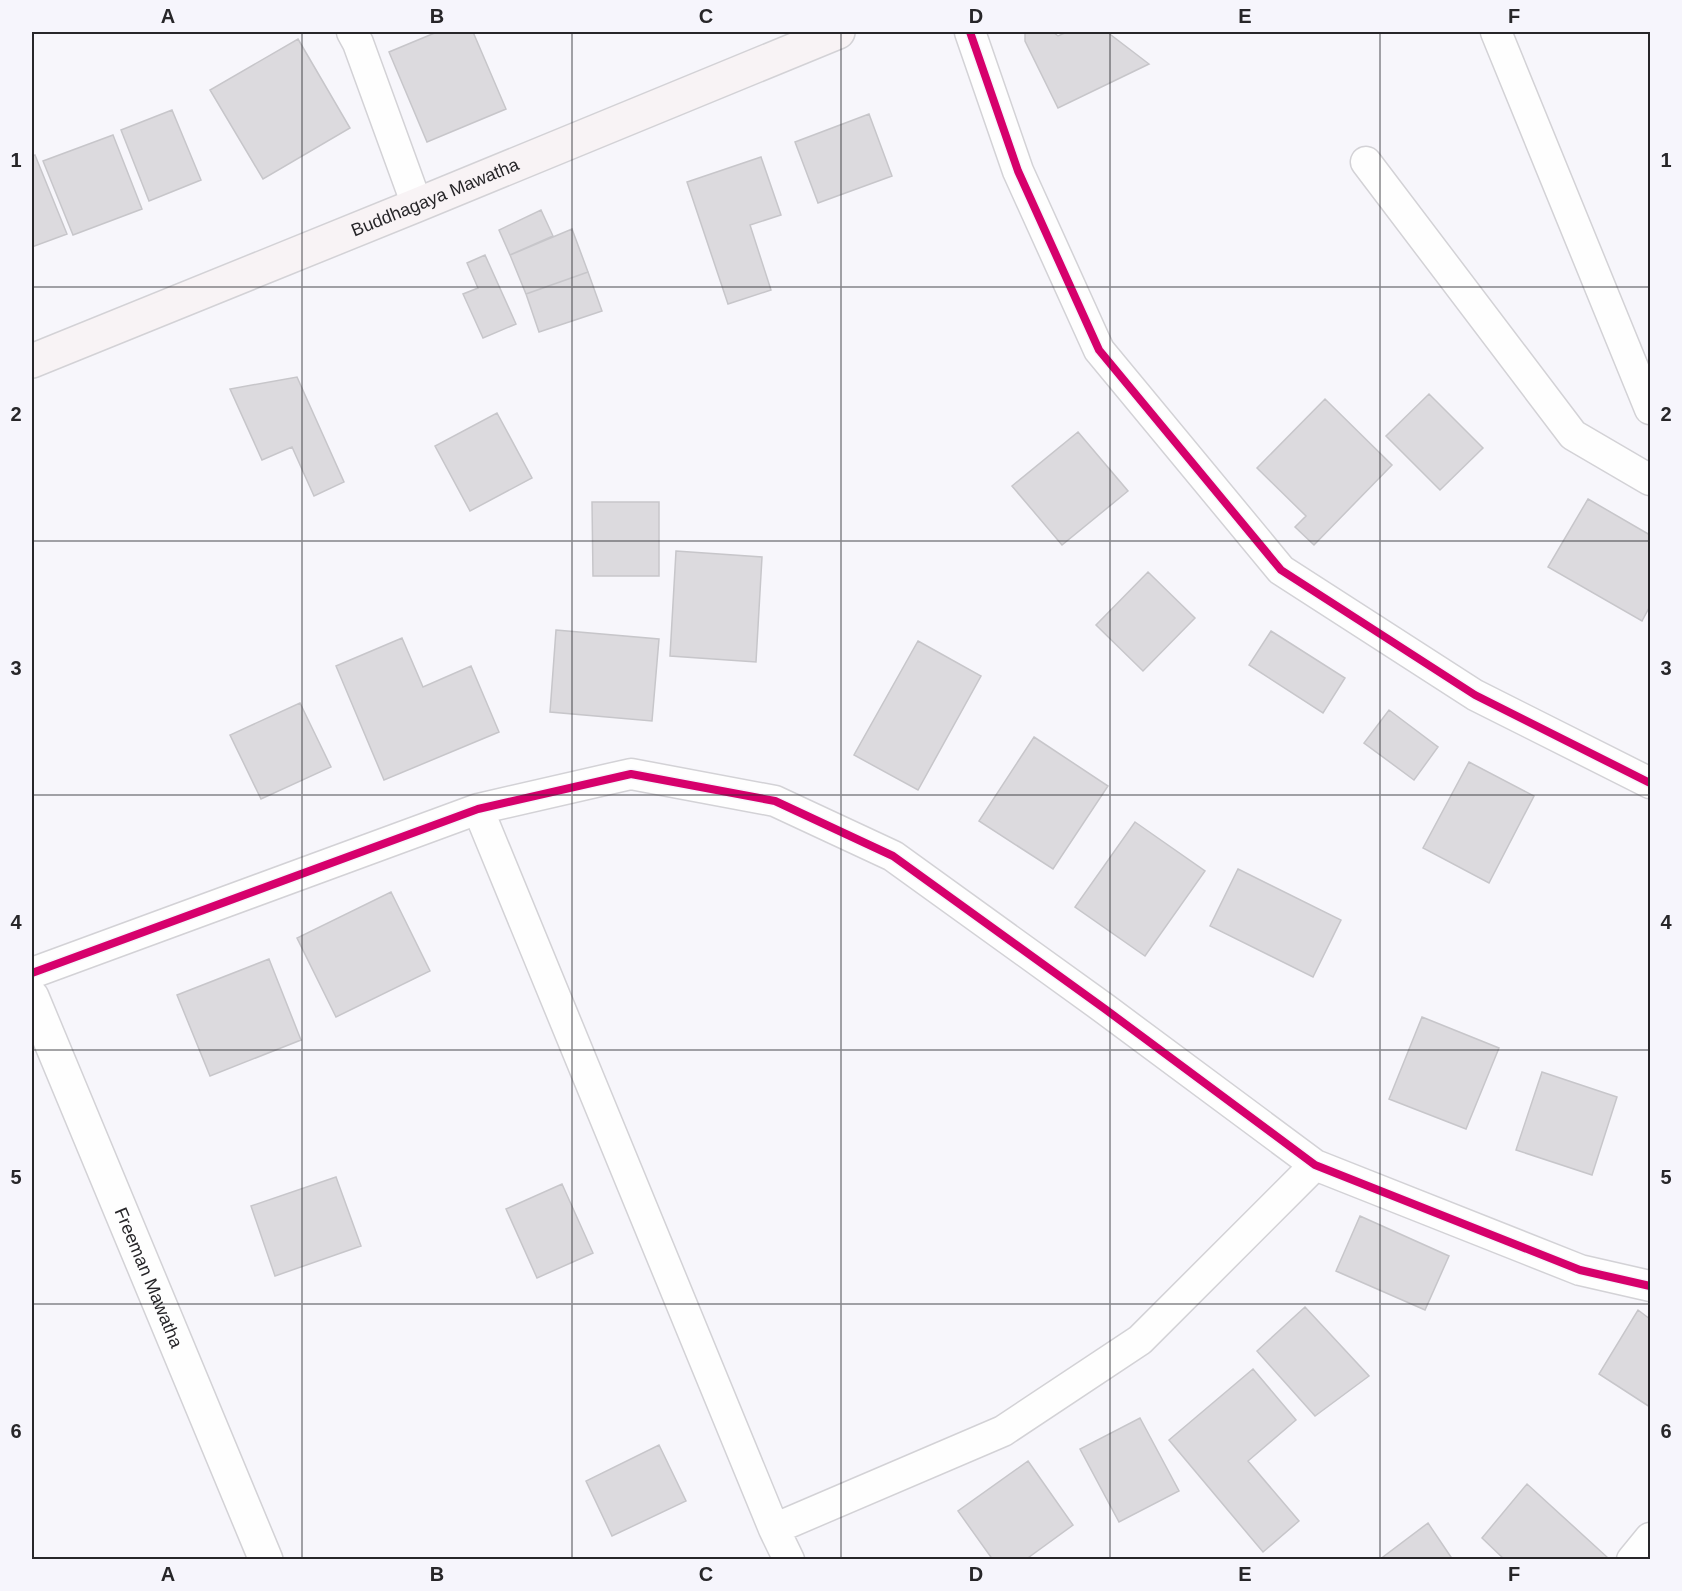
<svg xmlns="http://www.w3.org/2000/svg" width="1682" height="1591" font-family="Arial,sans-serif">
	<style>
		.building { fill: #dcdade; stroke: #c7c6ca; stroke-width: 1.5 }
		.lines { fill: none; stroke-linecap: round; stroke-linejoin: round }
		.minor-casing { stroke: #d3d2d6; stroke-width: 33 }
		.tertiary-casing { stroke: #d3d2d6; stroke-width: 36 }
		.secondary-casing { stroke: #d3d2d6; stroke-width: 36 }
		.minor { stroke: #fefefe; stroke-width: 30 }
		.tertiary { stroke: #fefefe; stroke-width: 33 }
		.secondary { stroke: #f8f3f5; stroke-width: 33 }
		.cycleway-casing { stroke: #f6f5fc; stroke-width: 11 }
		.cycleway { stroke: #d6006c; stroke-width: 8 }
		.grid { fill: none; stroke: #272629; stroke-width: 1.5; stroke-opacity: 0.55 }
		.labels { text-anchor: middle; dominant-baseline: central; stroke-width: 6; stroke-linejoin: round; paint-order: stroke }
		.street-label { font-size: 18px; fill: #272629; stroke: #f6f5fc }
		.neatline { fill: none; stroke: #272629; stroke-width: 2 }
		.grid-label { font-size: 20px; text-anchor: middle; font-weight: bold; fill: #272629 }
	</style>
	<rect width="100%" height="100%" fill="#f7f6fb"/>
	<path class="building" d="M 437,32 L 473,32 L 506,109 L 427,142 L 389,52 Z
		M 1025,32 L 1053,32 L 1058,36 L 1067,32 L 1107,32 L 1149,64 L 1058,108 L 1025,41 Z
		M 298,39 L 350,128 L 263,179 L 210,90 Z
		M 172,110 L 201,180 L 149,201 L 121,130 Z
		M 869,114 L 892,176 L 818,203 L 795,142 Z
		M 113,135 L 142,209 L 73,235 L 43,161 Z
		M 35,155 L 67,234 L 32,247 L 32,156 Z
		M 761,157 L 781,215 L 750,225 L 771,290 L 728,304 L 687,182 Z
		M 541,210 L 553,236 L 510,255 L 499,230 Z
		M 572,229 L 588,272 L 526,294 L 510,255 Z
		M 485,255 L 516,324 L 483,338 L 463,294 L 478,288 L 467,263 Z
		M 588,272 L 602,311 L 539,332 L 526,294 Z
		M 297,377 L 344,482 L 314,496 L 292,447 L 262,460 L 230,389 Z
		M 1429,394 L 1483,448 L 1440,490 L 1386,436 Z
		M 1325,399 L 1392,465 L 1314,545 L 1295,527 L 1306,516 L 1257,468 Z
		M 497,413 L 532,478 L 470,511 L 435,446 Z
		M 1078,432 L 1128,491 L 1062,545 L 1012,486 Z
		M 1588,499 L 1650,535 L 1650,606 L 1642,621 L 1548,567 Z
		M 592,502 L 659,502 L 659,576 L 593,576 Z
		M 676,551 L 762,557 L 756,662 L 670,656 Z
		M 1148,572 L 1195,618 L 1143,671 L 1096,625 Z
		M 556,630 L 659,639 L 652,721 L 550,712 Z
		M 1271,631 L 1345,678 L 1323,713 L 1249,665 Z
		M 402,638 L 423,687 L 471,666 L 499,732 L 384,780 L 336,666 Z
		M 918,641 L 981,676 L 918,790 L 854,755 Z
		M 300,703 L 331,767 L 261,799 L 230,735 Z
		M 1389,710 L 1438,747 L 1414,780 L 1364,743 Z
		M 1034,737 L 1108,786 L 1053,869 L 979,821 Z
		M 1469,762 L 1534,796 L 1489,883 L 1423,848 Z
		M 1135,822 L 1205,871 L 1145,956 L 1075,907 Z
		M 1238,869 L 1341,920 L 1313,977 L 1210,926 Z
		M 391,892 L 430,971 L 336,1017 L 297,938 Z
		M 269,959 L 301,1040 L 210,1076 L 177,995 Z
		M 1422,1017 L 1499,1048 L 1466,1129 L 1389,1099 Z
		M 1542,1072 L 1617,1097 L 1592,1175 L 1516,1150 Z
		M 336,1177 L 361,1246 L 275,1276 L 251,1206 Z
		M 562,1184 L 593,1253 L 537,1278 L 506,1209 Z
		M 1360,1216 L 1449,1256 L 1425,1310 L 1336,1271 Z
		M 1305,1307 L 1369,1376 L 1315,1416 L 1257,1351 Z
		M 1638,1310 L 1650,1319 L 1650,1407 L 1599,1374 Z
		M 1253,1369 L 1296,1420 L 1248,1461 L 1299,1521 L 1263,1552 L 1169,1440 Z
		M 1140,1418 L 1179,1491 L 1119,1522 L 1080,1449 Z
		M 659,1445 L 686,1501 L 612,1536 L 586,1481 Z
		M 1028,1461 L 1073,1525 L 1025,1560 L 993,1560 L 958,1511 Z
		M 1527,1484 L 1607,1557 L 1605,1560 L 1505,1560 L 1482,1538 Z
		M 1428,1523 L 1453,1560 L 1379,1560 Z"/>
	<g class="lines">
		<g class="minor-casing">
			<path id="minor" d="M 352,32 L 358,43 L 417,205
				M 970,32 L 1018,171 L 1099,350 L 1281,570 L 1475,695 L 1650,783
				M 1496,32 L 1650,409
				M 1366,162 L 1573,435 L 1650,480
				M 478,809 L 774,1529 L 789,1560
				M 32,973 L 478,809 L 631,774 L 775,801 L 893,856 L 1105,1009 L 1315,1165 L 1580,1270 L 1650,1286
				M 774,1529 L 1003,1431 L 1140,1340 L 1315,1165
				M 1632,1560 L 1650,1538"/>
		</g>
		<g class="tertiary-casing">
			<g id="tertiary">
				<path id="s1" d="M 32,997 L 266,1560"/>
			</g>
		</g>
		<g class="secondary-casing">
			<g id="secondary">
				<path id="s2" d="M 32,361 L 417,205 L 838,32"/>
			</g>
		</g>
		<use href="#minor" class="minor"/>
		<use href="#tertiary" class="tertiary"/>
		<use href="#secondary" class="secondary"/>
		<g class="cycleway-casing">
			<path id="cycleway" d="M 970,32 L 1018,171 L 1099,350 L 1281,570 L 1475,695 L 1650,783
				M 32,973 L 478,809 L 631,774 L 775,801 L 893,856 L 1105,1009 L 1315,1165 L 1580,1270 L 1650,1286"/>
		</g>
		<use href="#cycleway" class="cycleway"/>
	</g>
	<path class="grid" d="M 302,32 L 302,1560M 572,32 L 572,1560M 841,32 L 841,1560M 1110,32 L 1110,1560M 1380,32 L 1380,1560M 32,287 L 1650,287M 32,541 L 1650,541M 32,795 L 1650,795M 32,1050 L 1650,1050M 32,1304 L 1650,1304"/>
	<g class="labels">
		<g class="street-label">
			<text stroke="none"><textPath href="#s2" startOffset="435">Buddhagaya Mawatha</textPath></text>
			<text stroke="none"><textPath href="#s1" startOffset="304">Freeman Mawatha</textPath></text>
		</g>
	</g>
	<rect width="1682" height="1591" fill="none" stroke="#f6f5fc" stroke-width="66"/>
	<rect x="33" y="33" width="1616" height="1525" class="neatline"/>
	<g class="grid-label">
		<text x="168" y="23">A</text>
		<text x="437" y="23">B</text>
		<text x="706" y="23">C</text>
		<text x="976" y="23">D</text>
		<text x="1245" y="23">E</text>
		<text x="1514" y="23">F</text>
		<text x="16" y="167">1</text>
		<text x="1666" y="167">1</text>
		<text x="16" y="421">2</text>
		<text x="1666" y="421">2</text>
		<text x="16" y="675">3</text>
		<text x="1666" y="675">3</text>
		<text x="16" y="929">4</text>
		<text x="1666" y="929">4</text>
		<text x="16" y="1184">5</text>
		<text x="1666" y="1184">5</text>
		<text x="16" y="1438">6</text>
		<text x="1666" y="1438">6</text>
		<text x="168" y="1581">A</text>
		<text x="437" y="1581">B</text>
		<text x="706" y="1581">C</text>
		<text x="976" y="1581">D</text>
		<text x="1245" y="1581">E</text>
		<text x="1514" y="1581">F</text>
	</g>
</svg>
